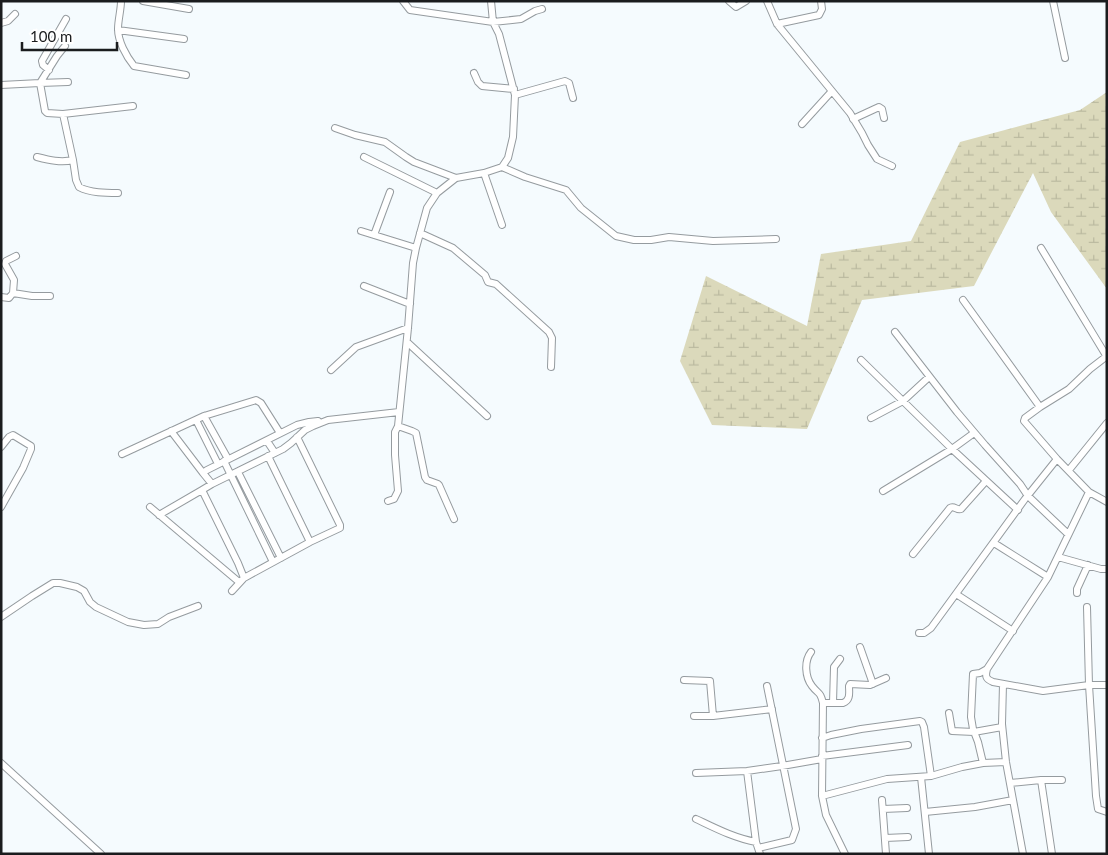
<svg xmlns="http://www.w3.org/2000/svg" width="1108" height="855" font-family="Lato,sans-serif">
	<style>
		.wetland { fill: url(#wetland-marsh) }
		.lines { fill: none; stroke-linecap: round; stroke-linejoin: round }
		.minor-casing { stroke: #959b9f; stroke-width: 8 }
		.minor { stroke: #fff; stroke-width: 6 }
	</style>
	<defs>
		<pattern id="wetland-marsh" width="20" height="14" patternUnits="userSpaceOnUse" patternTransform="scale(1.25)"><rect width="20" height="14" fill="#dbd9bb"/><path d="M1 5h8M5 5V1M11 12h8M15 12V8" fill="none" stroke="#bbbaa0"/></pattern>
	</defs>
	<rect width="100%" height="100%" fill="#f5fbfe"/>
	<path class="wetland" d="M 1107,92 L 1107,289 L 1051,212 L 1033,173 L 974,286 L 862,300 L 807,429 L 712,425 L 680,361 L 706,276 L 807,326 L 821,254 L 911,241 L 960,142 L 1080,110 Z"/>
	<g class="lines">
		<g class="minor-casing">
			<path id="minor" d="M 121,1 C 121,10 118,20 118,29 C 118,41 126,56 134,66 L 186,75
				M 143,1 L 189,9
				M 403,1 L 410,10 L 493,22 L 521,19 L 535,11 L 542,9
				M 729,1 L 736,7 L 746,1
				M 767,1 L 777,24 L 850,113 L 862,133 L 868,145 L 877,159 L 892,166
				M 1053,1 L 1065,58
				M 1,23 L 8,21 L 15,14
				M 777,24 L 819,15 L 822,9 L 821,1
				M 118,30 L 184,39
				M 49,70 L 43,65 L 42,61 L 66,19
				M 474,73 L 478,82 L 482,86 L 514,89
				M 68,82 L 40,83 L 45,111 L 47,113 L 63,114 L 133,106
				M 1,85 L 40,83 L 57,56 L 65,46
				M 515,95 L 565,81 L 569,83 L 573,98
				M 853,119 L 879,107 L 882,109 L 884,118
				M 802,124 L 832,91
				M 335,128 L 355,135 L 385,142 L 406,157 L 414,162 L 456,178
				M 37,157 C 49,160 61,163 73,160 L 63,114
				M 364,157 L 437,193
				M 73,160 L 76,180 L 79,187 C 90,193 106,193 118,193
				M 502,167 L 525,177 L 566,190 L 581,208 L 616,236 L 634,240 L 651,240 L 669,237 L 713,241 L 776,239
				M 484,173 L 502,225
				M 361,231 L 416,248
				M 420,233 L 453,248 L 485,275 L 488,282 L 496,284 L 549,332 L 552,338 L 551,367
				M 374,235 L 390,192
				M 1041,248 L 1107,357
				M 364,286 L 410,304
				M 13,293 L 32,296 L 50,296
				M 1,297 L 9,298 L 13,293 L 14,280 L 5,264 L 6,261 L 16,256
				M 963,300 L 1040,407
				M 895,332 L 957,412 L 985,445 L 1020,484 L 1028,496 L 1068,534
				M 407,342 L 487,416
				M 1107,356 L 1090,369 L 1069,389 L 1040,407 L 1025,418 L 1024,421 L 1057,459 L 1089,492 L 1107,502
				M 861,360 L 952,449 L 1018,510
				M 331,370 L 356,347 L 408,328
				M 204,416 L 228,459
				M 871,418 L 903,401 L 929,377
				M 196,420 L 218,464
				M 398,426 L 412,431 L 416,433 L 425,477 L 427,480 L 438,484 L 439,485 L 454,519
				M 171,431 L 203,473
				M 267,441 L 275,453
				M 1,447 L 9,437 L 13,435 L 31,446 L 31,449 L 23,468 L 1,507
				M 122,454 L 204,416 L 256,400 L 261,403 L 280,433
				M 268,456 L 310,542
				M 224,461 L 273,562
				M 1069,470 L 1107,423
				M 238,472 L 281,558
				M 212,484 L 203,473 L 207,470 L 297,425 L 309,422 L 318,421
				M 883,491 L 952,449 L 974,433
				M 388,501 L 394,499 L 398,491 L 395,455 L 395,432 L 398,426 L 408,328 L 413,263 L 416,248 L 427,208 L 437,193 L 456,178 L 484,173 L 502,167 L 508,158 L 513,137 L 515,95 L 499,34 L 493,22 L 491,1
				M 150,507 L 239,582
				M 159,515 L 202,490
				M 994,543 L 1048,577
				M 913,554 L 950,508 C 954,505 957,511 961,509 L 986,481
				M 1058,557 L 1101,569 L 1107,569
				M 244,578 L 310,542 L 340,528 L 340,525 L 297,437
				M 232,591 L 244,578 L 238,563 L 202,490 L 212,484 L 283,449 L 291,443 L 305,430 L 313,426 L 328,420 L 399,412
				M 1077,593 L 1077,589 L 1088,565
				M 956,594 L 1013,631
				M 1087,607 L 1089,685 L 1096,796 L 1098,809 L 1107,812
				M 1,617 L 32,596 L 53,583 L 60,583 L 77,587 L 84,591 L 90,602 L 96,607 L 128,622 L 144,625 L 158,624 L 169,617 L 198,606
				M 919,633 L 924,633 L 931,628 L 1025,499 L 1057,459
				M 860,647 L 873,684
				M 811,652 C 804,661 805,677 812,686 C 819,695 820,691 823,703 L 822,796 L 826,815 L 845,854
				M 987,669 C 985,677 986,679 993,682 L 1043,691 L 1089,685 L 1107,685
				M 684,680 L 710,681 L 713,716
				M 1003,684 L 1002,724 L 1006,762 L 1023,854
				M 823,703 L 843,703 C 851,700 849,692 849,686 L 850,684 L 870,685 L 886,678
				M 833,703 L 834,667 L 840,659
				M 949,713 L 952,731 L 974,732 L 1002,727
				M 694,716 L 713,716 L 772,709
				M 822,738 L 831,735 L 861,729 L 920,721 L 922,722 L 924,727 L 931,776
				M 822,756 L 908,745
				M 1,763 L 101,854
				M 983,763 L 978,742 L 973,729 L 971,717 L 973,674 L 980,673 L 987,669 L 1048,577 L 1089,492
				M 747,771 L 756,842 L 760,854
				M 696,773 L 747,771 L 782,766 L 822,759
				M 921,777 L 929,854
				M 1041,780 L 1062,780
				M 1010,783 L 1041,780 L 1052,854
				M 822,796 L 887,779 L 931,776 L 962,767 L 983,763 L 1006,762
				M 882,800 L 886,854
				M 883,809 L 907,808
				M 925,812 L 975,807 L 1013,800
				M 696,819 C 715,828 734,838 756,842
				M 885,838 L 908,837
				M 758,848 L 792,840 L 796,829 L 767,686"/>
		</g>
		<use href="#minor" class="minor"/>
	</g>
	<rect width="1108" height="855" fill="none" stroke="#1a1c1e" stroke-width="5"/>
	<path d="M22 42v8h95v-8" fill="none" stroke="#1a1c1e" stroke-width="2.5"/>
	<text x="30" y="42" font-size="15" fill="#1a1c1e" stroke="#ffffff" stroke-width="4" paint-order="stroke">100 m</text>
</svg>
